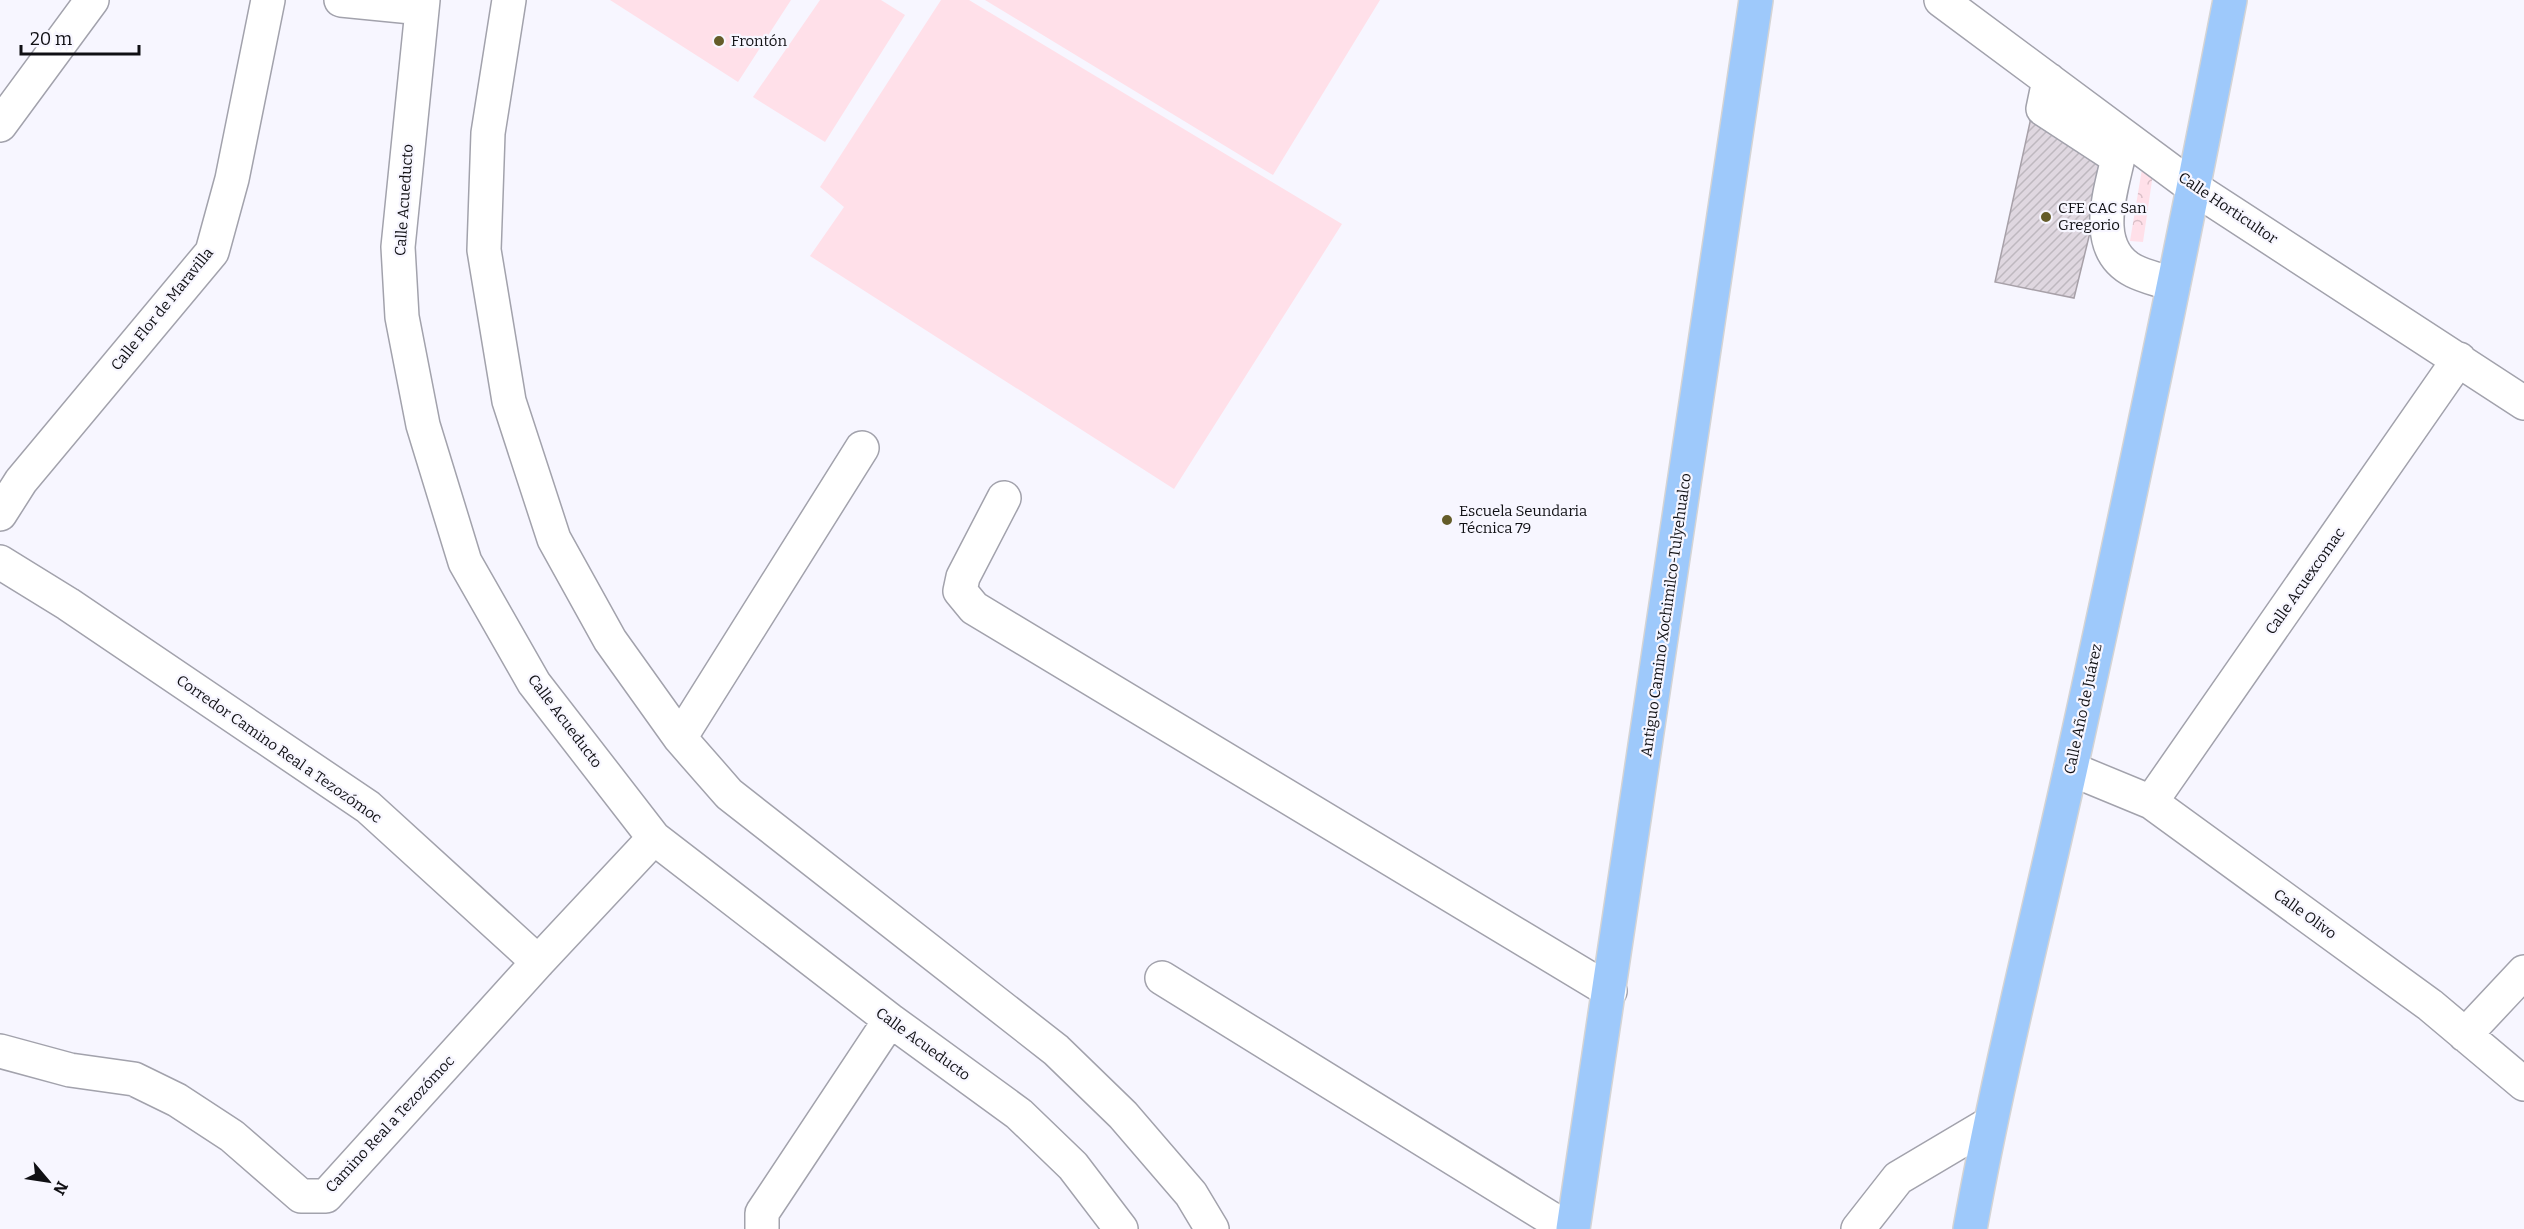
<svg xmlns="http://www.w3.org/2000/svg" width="2524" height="1229" font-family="Bitter,serif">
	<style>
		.park { fill: url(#park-crowns) }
		.pitch { fill: #ffe0e9 }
		.building { fill: url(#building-hatch); stroke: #a7a0a8; stroke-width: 1.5 }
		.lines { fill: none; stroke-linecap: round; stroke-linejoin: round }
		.minor-casing { stroke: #a2a2ac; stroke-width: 36 }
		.major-casing { stroke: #d4d4d5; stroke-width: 36 }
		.minor { stroke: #fff; stroke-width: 33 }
		.major { stroke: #9ec9fb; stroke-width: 33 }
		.poi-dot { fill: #645c29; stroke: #f7f6ff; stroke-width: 2 }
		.labels { text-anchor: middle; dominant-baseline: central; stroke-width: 4.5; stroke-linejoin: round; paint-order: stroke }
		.poi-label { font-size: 15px; fill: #101014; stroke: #f7f6ff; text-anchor: start }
		.street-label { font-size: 15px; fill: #101014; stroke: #f7f6ff }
	</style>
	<defs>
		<pattern id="park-crowns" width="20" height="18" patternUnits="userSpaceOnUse" patternTransform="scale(1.5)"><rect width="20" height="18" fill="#ffe0e9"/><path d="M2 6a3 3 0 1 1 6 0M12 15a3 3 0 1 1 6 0" fill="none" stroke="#dabfc7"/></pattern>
		<pattern id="building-hatch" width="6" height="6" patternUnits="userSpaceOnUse" patternTransform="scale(1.5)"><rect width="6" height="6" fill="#dfd7e0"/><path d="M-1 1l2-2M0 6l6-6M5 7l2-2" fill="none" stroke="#beb8bf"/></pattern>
	</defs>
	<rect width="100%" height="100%" fill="#f7f6ff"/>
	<path class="park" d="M 2143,163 L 2154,167 L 2143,242 L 2130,241 Z"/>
	<path class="pitch" d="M 610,0 L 791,0 L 738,82 Z
		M 820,0 L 881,0 L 905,15 L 825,142 L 753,97 Z
		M 941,0 L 969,0 L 1342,224 L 1174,489 L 810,256 L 844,207 L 820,187 Z
		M 985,0 L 1380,0 L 1273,175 Z"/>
	<path class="building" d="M 2032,113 L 2106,167 L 2074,298 L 1995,282 Z"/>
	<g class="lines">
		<g class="minor-casing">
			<path id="minor" d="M 341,0 L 422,8
				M 423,0 L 398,247 L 402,317 L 423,425 L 465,562 L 534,683 L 654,838 L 890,1020 L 1019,1114 L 1073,1166 L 1121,1229
				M 509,0 L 488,133 L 484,250 L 509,401 L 554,539 L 610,640 L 680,738 L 729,794 L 1056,1050 L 1123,1115 L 1191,1194 L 1212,1229
				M 1941,0 L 2194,188 L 2524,403
				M 2049,80 L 2043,109 L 2118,158 C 2110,194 2091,249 2134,271 C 2146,277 2161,280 2173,285
				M 0,125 L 92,0
				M 1004,498 L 963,577 L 960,591 L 974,608 L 1610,991
				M 0,514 L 21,481 L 212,252 L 232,179 L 268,0
				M 0,562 L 68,604 L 368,807 L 538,962
				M 680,738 L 862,448
				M 2071,769 L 2151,802 L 2430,1005 L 2524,1084
				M 2151,802 L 2459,359
				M 1162,978 L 1568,1229
				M 2465,1035 L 2524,972
				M 0,1051 L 70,1070 L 134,1079 L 177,1100 L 232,1136 L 301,1196 L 326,1196 L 538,962 L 654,838
				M 762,1229 L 762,1213 L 890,1020
				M 1858,1229 L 1898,1178 L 1989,1124"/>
		</g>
		<g class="major-casing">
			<path id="major" d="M 1573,1229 L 1756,0
				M 1970,1229 C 1998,1074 2037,921 2071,767 C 2127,512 2181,256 2230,0"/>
		</g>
		<use href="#minor" class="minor"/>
		<use href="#major" class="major"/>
	</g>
	<g class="poi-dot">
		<circle cx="719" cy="41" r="6"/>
		<circle cx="2046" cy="217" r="6"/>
		<circle cx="1447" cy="520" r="6"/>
	</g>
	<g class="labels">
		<g class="poi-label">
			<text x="731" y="41">Frontón</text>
			<text x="2058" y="208">CFE CAC San<tspan x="2058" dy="17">Gregorio</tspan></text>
			<text x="1459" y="511">Escuela Seundaria<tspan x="1459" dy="17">Técnica 79</tspan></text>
		</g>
		<g class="street-label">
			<text transform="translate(404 200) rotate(-86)">Calle Acueducto</text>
			<text transform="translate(2228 208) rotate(34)">Calle Horticultor</text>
			<text transform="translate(162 309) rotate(-51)">Calle Flor de Maravilla</text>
			<text transform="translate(2305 581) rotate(-55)">Calle Acuexcomac</text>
			<text transform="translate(1666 615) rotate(-82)">Antiguo Camino Xochimilco-Tulyehualco</text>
			<text transform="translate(2083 709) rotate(-78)">Calle Año de Juárez</text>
			<text transform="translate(565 721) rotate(53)">Calle Acueducto</text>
			<text transform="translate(279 749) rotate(35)">Corredor Camino Real a Tezozómoc</text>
			<text transform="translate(2305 914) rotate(36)">Calle Olivo</text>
			<text transform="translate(923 1044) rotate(36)">Calle Acueducto</text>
			<text transform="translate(390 1124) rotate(-47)">Camino Real a Tezozómoc</text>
		</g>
	</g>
	<g transform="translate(48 1181) rotate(119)" stroke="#f7f6ff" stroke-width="4.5" paint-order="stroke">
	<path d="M0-4.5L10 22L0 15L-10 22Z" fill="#101014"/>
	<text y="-9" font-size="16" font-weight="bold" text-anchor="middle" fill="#101014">N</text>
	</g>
	<path d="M21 45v9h118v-9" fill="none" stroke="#101014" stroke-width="3"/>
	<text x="30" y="45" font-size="18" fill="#101014" stroke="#f7f6ff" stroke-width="4.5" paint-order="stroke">20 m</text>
</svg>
